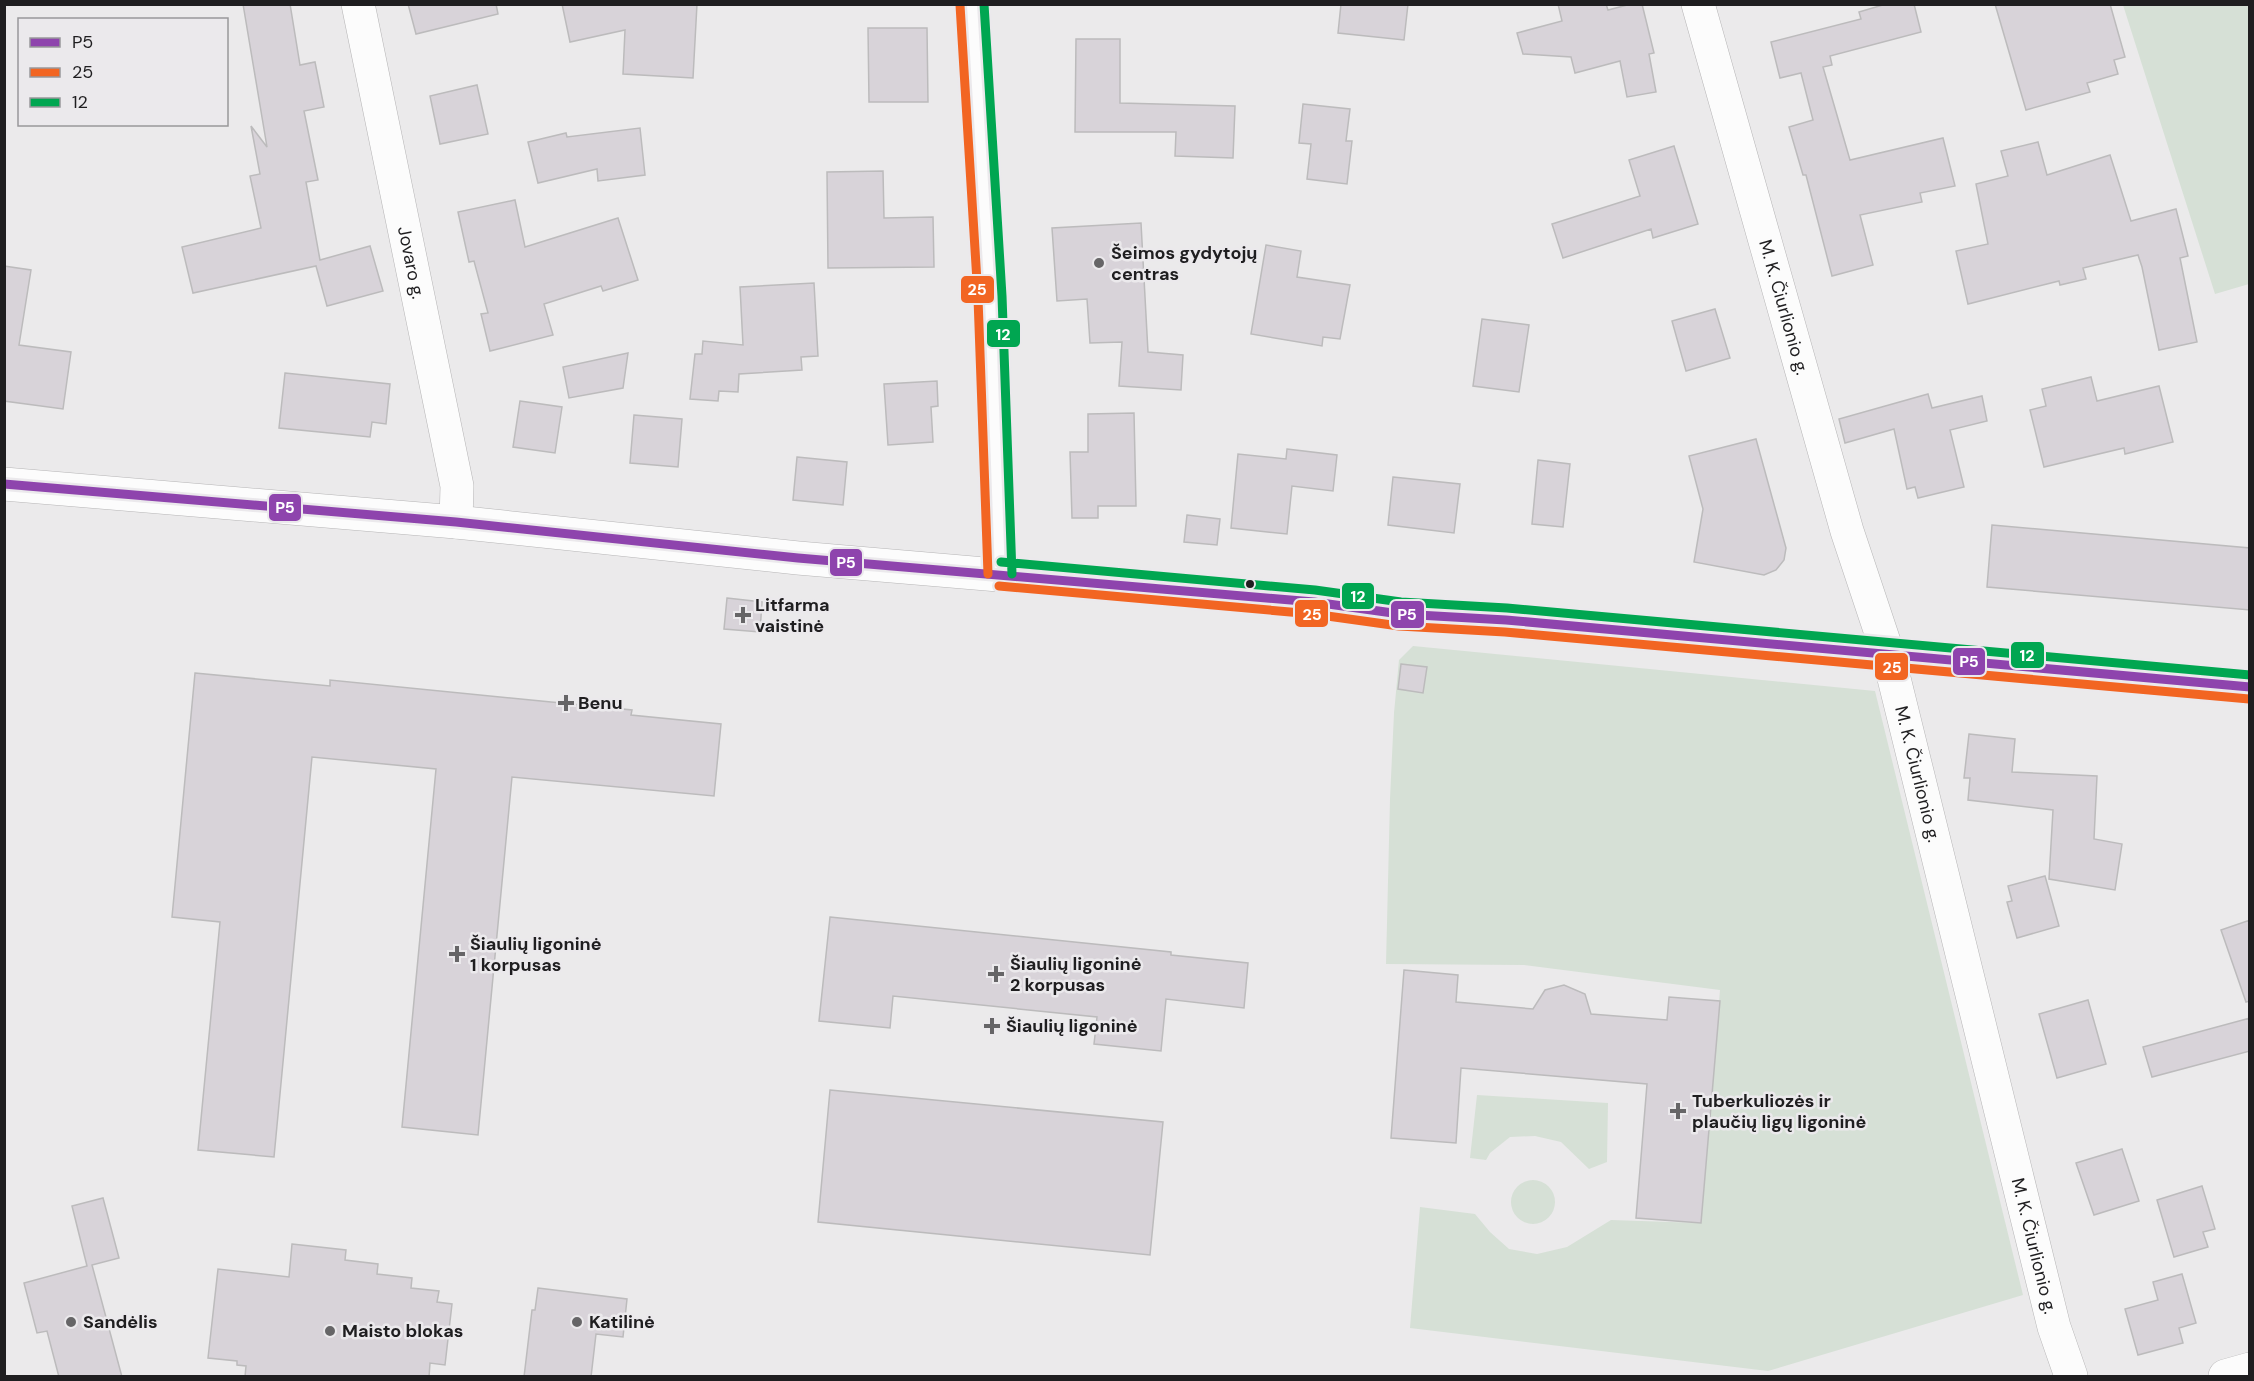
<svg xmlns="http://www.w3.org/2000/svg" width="2254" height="1381" font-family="'DM Sans',sans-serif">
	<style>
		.green { fill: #d6e0d6 }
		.building { fill: #d8d3d9; stroke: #bcbbbc; stroke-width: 1.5 }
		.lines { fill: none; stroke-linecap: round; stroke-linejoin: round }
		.minor-casing { stroke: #b6b5b6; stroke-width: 34 }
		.minor { stroke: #fcfcfc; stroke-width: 33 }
		.bus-1-casing { stroke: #ebe9ec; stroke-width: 14 }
		.bus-2-casing { stroke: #ebe9ec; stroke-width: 14 }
		.bus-3-casing { stroke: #ebe9ec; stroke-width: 14 }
		.bus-1 { stroke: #8e44ad; stroke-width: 9 }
		.bus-2 { stroke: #f26522; stroke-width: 9 }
		.bus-3 { stroke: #00a651; stroke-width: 9 }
		.poi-dot { fill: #666567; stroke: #ebe9ec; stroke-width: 2 }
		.bus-dot { fill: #1f1e20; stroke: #ebe9ec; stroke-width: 2 }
		.labels { text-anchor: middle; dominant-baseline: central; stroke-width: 5; stroke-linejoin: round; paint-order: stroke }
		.poi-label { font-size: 18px; font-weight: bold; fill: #1f1e20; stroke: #ebe9ec; text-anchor: start }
		.street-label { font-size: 18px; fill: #1f1e20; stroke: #ebe9ec }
		.line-badge { stroke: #ebe9ec; stroke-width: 2 }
		.badge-label { font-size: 16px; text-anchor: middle; font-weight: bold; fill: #fff }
	</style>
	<rect width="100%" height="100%" fill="#ebeaeb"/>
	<path class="green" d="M 2123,5 L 2249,5 L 2249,284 L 2215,294 Z
		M 1413,646 L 1875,691 L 2023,1295 L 1768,1371 L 1410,1328 L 1420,1207 L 1475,1214 L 1490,1232 L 1509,1249 L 1537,1254 L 1567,1247 L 1611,1220 L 1701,1223 L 1720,990 L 1524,965 L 1386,964 L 1390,799 L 1394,713 L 1399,660 Z
		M 1477,1095 L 1608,1103 L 1607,1162 L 1589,1169 L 1561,1142 L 1535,1136 L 1510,1137 L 1490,1153 L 1486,1160 L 1470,1158 Z
		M1511 1202a22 22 0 1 1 44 0a22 22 0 1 1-44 0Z"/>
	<path class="building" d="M 243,4 L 290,4 L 300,65 L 315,62 L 324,107 L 304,111 L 318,180 L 306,182 L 320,260 L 370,246 L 383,291 L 327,306 L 316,266 L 193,293 L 182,247 L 261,228 L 250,176 L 260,174 L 251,126 L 267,147 Z
		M 408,4 L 496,4 L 498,14 L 416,34 Z
		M 562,4 L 697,4 L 693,78 L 623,74 L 625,30 L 570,42 Z
		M 1341,4 L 1408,4 L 1404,40 L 1338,33 Z
		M 1558,4 L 1606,4 L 1608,10 L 1631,4 L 1642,4 L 1654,53 L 1649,54 L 1656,92 L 1627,97 L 1620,61 L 1575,73 L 1571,57 L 1523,54 L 1517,33 L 1562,21 Z
		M 1886,4 L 1914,4 L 1921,32 L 1830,56 L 1832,65 L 1823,67 L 1850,160 L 1943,138 L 1955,186 L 1920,193 L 1922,202 L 1860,215 L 1873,265 L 1832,276 L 1806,175 L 1803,175 L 1789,127 L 1813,120 L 1801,73 L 1780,78 L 1771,42 L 1861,19 L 1859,12 Z
		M 1995,4 L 2110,4 L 2125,57 L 2114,60 L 2118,74 L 2087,83 L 2090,92 L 2026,110 Z
		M 868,28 L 927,28 L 928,102 L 869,102 Z
		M 1076,39 L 1120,39 L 1120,103 L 1235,106 L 1233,158 L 1175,156 L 1176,132 L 1075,132 Z
		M 477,85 L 488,134 L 440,144 L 430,96 Z
		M 1303,104 L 1350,109 L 1346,141 L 1352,141 L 1347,184 L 1307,179 L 1311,144 L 1299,143 Z
		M 640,128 L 645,175 L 598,181 L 597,169 L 538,183 L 528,142 L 566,133 L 567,137 Z
		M 2038,142 L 2047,175 L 2110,155 L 2131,221 L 2176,209 L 2188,256 L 2180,258 L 2197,342 L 2159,350 L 2142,267 L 2138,255 L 2083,268 L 2086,279 L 2060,285 L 2059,281 L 1968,304 L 1956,251 L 1988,244 L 1976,184 L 2008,176 L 2001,151 Z
		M 1674,146 L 1698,224 L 1653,238 L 1651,229 L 1563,258 L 1552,224 L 1640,196 L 1629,160 Z
		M 883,171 L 884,218 L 933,217 L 934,267 L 828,268 L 827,172 Z
		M 515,200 L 525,247 L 618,218 L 638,280 L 603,291 L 601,286 L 544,304 L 553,335 L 490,351 L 481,314 L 488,313 L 474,261 L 469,262 L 458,212 Z
		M 1141,223 L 1148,352 L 1183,355 L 1181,390 L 1119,386 L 1122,342 L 1090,343 L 1087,299 L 1057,301 L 1052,228 Z
		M 1266,245 L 1301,251 L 1297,277 L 1350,285 L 1340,339 L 1323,337 L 1322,346 L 1251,334 Z
		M 4,266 L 31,270 L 19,345 L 71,352 L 63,409 L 4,401 Z
		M 814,283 L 818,356 L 801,357 L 802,370 L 739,374 L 738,392 L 719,391 L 718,401 L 690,399 L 695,354 L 702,354 L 703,341 L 743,345 L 740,287 Z
		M 1715,309 L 1730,358 L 1686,371 L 1672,321 Z
		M 1482,319 L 1529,325 L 1519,392 L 1473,386 Z
		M 628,353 L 623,388 L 569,398 L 563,367 Z
		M 285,373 L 390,384 L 386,424 L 372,422 L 370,437 L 279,428 Z
		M 2091,377 L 2097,401 L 2159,386 L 2173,442 L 2125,454 L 2124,448 L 2044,467 L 2030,410 L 2046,406 L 2042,389 Z
		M 937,381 L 938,406 L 931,407 L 933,442 L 888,445 L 884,384 Z
		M 1928,394 L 1932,408 L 1982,396 L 1987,421 L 1950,430 L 1964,487 L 1918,498 L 1915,487 L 1907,489 L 1894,429 L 1845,443 L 1839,419 Z
		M 520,401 L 562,407 L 555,453 L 513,447 Z
		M 1134,413 L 1136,506 L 1098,506 L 1098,518 L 1072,518 L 1070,452 L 1088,452 L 1088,414 Z
		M 634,415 L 682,419 L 678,467 L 630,463 Z
		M 1756,439 L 1786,548 L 1784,560 L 1776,570 L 1764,575 L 1694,562 L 1703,509 L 1689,456 Z
		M 1287,449 L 1337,455 L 1333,491 L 1292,486 L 1287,534 L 1231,528 L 1238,454 L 1286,459 Z
		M 797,457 L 847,462 L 843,505 L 793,500 Z
		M 1538,460 L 1570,464 L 1563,527 L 1532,524 Z
		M 1393,477 L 1460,484 L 1454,533 L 1388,525 Z
		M 1187,515 L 1220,519 L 1217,545 L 1184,542 Z
		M 1992,525 L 2250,548 L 2250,610 L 1987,587 Z
		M 727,598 L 762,602 L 760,632 L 724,629 Z
		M 1401,664 L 1427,667 L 1423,693 L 1398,689 Z
		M 195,673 L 330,686 L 330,680 L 632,710 L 631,715 L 721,724 L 714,796 L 512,777 L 478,1135 L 402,1127 L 436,769 L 312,757 L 274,1157 L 198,1150 L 220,922 L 172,917 Z
		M 1969,734 L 2015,739 L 2012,772 L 2097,776 L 2094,839 L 2122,844 L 2115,890 L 2049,879 L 2053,810 L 1968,800 L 1970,778 L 1964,778 Z
		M 2045,876 L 2059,926 L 2017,938 L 2007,902 L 2012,901 L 2008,886 Z
		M 830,917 L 1171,952 L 1171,955 L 1248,963 L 1244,1008 L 1166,999 L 1161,1051 L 1094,1044 L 1097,1017 L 893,996 L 890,1028 L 819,1021 Z
		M 2250,920 L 2250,1001 L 2246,1002 L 2221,930 Z
		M 1404,970 L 1458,975 L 1456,1002 L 1533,1009 L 1545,990 L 1564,985 L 1585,994 L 1591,1014 L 1667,1020 L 1669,997 L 1720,1001 L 1701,1223 L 1636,1218 L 1647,1084 L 1461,1068 L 1456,1143 L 1391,1138 Z
		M 2088,1000 L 2106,1064 L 2057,1078 L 2039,1014 Z
		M 2250,1018 L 2250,1051 L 2152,1077 L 2143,1047 Z
		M 830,1090 L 1163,1122 L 1150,1255 L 818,1222 Z
		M 2122,1149 L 2139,1201 L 2094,1215 L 2076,1163 Z
		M 2202,1186 L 2215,1229 L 2203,1232 L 2208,1247 L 2174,1257 L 2157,1200 Z
		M 103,1198 L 119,1258 L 92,1265 L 122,1377 L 59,1377 L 47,1331 L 37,1333 L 24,1283 L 87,1266 L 72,1206 Z
		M 292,1244 L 346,1250 L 345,1260 L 378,1264 L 377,1274 L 412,1278 L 411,1288 L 439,1291 L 437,1302 L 452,1304 L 445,1365 L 430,1363 L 429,1377 L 245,1377 L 246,1366 L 237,1365 L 237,1361 L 208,1358 L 218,1269 L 289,1277 Z
		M 2182,1274 L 2196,1323 L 2179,1328 L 2183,1343 L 2138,1355 L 2125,1309 L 2158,1300 L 2153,1282 Z
		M 538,1288 L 627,1299 L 623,1337 L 596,1334 L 591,1377 L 524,1377 L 532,1310 L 535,1310 Z"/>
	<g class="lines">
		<g class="minor-casing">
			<g id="minor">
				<path id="s1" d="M 358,4 L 457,486 L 456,522"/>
				<path d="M 972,4 L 990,297 L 1000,574"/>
				<path id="s2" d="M 1698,4 L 1847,531 L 1888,654 L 2054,1327 L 2071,1376"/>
				<path d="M 4,484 L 456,522 L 798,558 L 1314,602 L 1400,614 L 1506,620 L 2250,687"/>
				<path d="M 2225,1376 L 2250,1369"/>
			</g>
		</g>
		<use href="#minor" class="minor"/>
		<g class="bus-1-casing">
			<path id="bus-1" d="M 4,484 L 456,522 L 798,558 L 1314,602 L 1400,614 L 1506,620 L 2250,687"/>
		</g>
		<g class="bus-2-casing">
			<path id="bus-2" d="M 960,5 L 978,298 L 988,574
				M 999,586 L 1313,614 L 1399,626 L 1505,632 L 2249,699"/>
		</g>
		<g class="bus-3-casing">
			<path id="bus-3" d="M 984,4 L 1002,296 L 1012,574
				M 1001,562 L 1315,590 L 1401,602 L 1507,608 L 2250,675"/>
		</g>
		<use href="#bus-1" class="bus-1"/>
		<use href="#bus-2" class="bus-2"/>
		<use href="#bus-3" class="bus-3"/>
	</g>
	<g class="poi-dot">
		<circle cx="1099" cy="263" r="6"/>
		<path d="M740 606h6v6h6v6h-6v6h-6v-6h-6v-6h6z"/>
		<path d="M563 694h6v6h6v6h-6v6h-6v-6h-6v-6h6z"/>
		<path d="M454 945h6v6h6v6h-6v6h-6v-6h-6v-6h6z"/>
		<path d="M993 965h6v6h6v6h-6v6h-6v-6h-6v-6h6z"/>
		<path d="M989 1017h6v6h6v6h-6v6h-6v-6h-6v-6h6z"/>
		<path d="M1675 1102h6v6h6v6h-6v6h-6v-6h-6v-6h6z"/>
		<circle cx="71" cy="1322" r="6"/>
		<circle cx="577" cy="1322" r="6"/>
		<circle cx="330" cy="1331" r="6"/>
	</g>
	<circle class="bus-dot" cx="1250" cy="584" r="5"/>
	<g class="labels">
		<g class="poi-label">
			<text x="1111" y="253">Šeimos gydytojų<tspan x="1111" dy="21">centras</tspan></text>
			<text x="755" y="605">Litfarma<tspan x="755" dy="21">vaistinė</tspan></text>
			<text x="578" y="703">Benu</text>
			<text x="470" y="944">Šiaulių ligoninė<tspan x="470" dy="21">1 korpusas</tspan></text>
			<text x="1010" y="964">Šiaulių ligoninė<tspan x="1010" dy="21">2 korpusas</tspan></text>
			<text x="1006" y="1026">Šiaulių ligoninė</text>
			<text x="1692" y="1101">Tuberkuliozės ir<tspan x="1692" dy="21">plaučių ligų ligoninė</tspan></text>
			<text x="83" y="1322">Sandėlis</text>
			<text x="589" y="1322">Katilinė</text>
			<text x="342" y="1331">Maisto blokas</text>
		</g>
		<g class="street-label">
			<text stroke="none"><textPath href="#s1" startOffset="264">Jovaro g.</textPath></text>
			<text stroke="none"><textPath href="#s2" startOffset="315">M. K. Čiurlionio g.</textPath></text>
			<text stroke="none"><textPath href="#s2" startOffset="801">M. K. Čiurlionio g.</textPath></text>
			<text stroke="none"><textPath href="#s2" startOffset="1287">M. K. Čiurlionio g.</textPath></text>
		</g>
	</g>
	<g class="line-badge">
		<rect x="960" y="275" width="35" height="29" rx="6" fill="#f26522"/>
		<rect x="986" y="319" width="35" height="29" rx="6" fill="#00a651"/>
		<rect x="268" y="493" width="34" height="29" rx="6" fill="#8e44ad"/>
		<rect x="829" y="548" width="34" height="29" rx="6" fill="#8e44ad"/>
		<rect x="1341" y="582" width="34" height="28" rx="6" fill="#00a651"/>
		<rect x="1294" y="599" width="35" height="29" rx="6" fill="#f26522"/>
		<rect x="1390" y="600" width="35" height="29" rx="6" fill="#8e44ad"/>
		<rect x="2010" y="641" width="35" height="28" rx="6" fill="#00a651"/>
		<rect x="1952" y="647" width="34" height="29" rx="6" fill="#8e44ad"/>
		<rect x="1874" y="652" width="35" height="29" rx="6" fill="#f26522"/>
	</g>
	<g class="badge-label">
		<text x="977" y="295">25</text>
		<text x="1003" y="340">12</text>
		<text x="285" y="513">P5</text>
		<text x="846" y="568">P5</text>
		<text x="1358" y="602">12</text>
		<text x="1312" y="620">25</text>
		<text x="1407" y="620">P5</text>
		<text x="2027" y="661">12</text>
		<text x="1969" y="667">P5</text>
		<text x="1892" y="673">25</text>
	</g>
	<rect width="2254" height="1381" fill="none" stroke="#1f1e20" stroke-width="12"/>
	<rect x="18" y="18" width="210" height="108" fill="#ebe9ec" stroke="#99989a" stroke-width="1.5"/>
	<rect x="30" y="38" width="30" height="9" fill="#8e44ad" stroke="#99989a" stroke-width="1.5"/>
	<text x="72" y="48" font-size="18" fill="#1f1e20">P5</text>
	<rect x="30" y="68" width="30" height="9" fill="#f26522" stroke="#99989a" stroke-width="1.5"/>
	<text x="72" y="78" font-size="18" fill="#1f1e20">25</text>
	<rect x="30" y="98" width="30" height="9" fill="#00a651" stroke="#99989a" stroke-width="1.5"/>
	<text x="72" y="108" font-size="18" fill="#1f1e20">12</text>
</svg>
